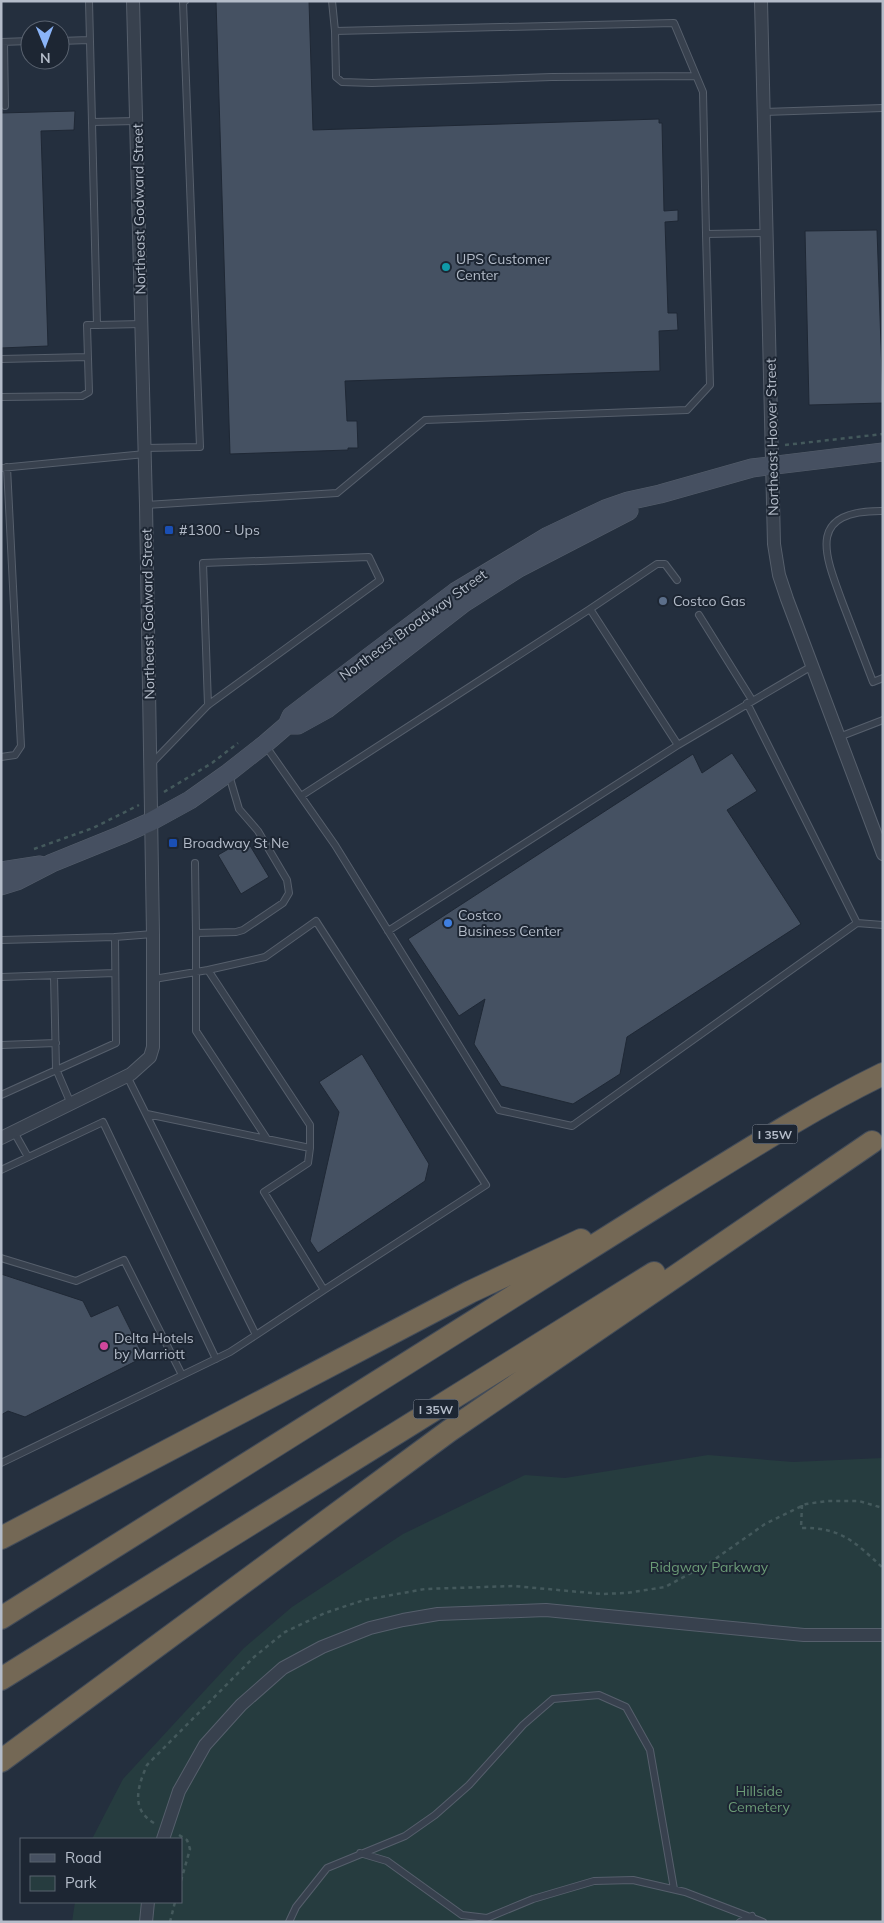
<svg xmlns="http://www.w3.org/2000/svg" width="884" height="1923" font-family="Mulish,sans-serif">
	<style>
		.green { fill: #263c3f }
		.building { fill: #455162; stroke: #1f2835 }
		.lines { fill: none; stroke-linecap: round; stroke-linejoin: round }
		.lane-casing { stroke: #565f6c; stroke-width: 8 }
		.street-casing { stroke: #565f6c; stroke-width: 14 }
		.secondary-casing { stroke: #565f6c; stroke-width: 19 }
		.highway-casing { stroke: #434c59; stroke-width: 24 }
		.path { stroke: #44595c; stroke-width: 2.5; stroke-dasharray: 4 4; stroke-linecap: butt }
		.lane { stroke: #38414e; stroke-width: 6 }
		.street { stroke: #38414e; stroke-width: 12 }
		.secondary { stroke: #465061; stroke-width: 18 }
		.highway { stroke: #746855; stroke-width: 22 }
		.culture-dot { fill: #0f9aa8; stroke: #1d2633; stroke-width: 2 }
		.transit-dot { fill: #1a4fb4; stroke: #1d2633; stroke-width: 2 }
		.service-dot { fill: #5c6f8a; stroke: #1d2633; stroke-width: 2 }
		.shop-dot { fill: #3f7fe0; stroke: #1d2633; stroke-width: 2 }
		.hotel-dot { fill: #d1479c; stroke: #1d2633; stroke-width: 2 }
		.labels { text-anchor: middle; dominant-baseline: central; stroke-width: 4; stroke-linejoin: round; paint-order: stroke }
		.shield { fill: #1d2633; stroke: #878f9c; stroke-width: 1 }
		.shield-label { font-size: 12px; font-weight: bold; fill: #b4bcc9 }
		.street-label { font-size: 14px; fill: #b4bcc9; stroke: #1d2633 }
		.poi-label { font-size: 14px; fill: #b4bcc9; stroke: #1d2633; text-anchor: start }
		.park-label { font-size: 14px; fill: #6b9a76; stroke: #1d2633 }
	</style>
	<rect width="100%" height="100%" fill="#242f3e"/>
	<path class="green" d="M 708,1455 L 793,1462 L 883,1458 L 883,1922 L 72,1922 L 75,1902 L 181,1902 L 181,1839 L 92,1839 L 123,1779 L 244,1648 L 292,1607 L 403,1534 L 525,1475 L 565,1478 Z"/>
	<path class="building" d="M 216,1 L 309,1 L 313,130 L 659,119 L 659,123 L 662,123 L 664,211 L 678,210 L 678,221 L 665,222 L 668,313 L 677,313 L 678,330 L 659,331 L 660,371 L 345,381 L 347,421 L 357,421 L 358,448 L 348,448 L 348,450 L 230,454 Z
		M 75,111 L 74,130 L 41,131 L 48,346 L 1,348 L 1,113 Z
		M 877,230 L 883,403 L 809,405 L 805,231 Z
		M 732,753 L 757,791 L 727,810 L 801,924 L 627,1037 L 620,1074 L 573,1104 L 501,1086 L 474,1044 L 485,999 L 459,1016 L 408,939 L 693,754 L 702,773 Z
		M 246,839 L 269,877 L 241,894 L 218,855 Z
		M 362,1054 L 429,1164 L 425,1181 L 318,1253 L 310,1241 L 339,1112 L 319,1082 Z
		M 1,1274 L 83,1301 L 91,1317 L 118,1305 L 144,1357 L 25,1417 L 8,1411 L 1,1415 Z"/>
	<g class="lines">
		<g class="lane-casing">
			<path id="lane" d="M 332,1 L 335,31 L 674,23 L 703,92 L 706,234 L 767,233
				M 335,31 L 336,77 L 342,82 L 372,83 L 552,77 L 696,76
				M 60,41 L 89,40
				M 1,42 L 30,41
				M 4,42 L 5,106
				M 764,112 L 883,108
				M 92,122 L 136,121
				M 97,325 L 141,324
				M 1,359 L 88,357
				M 1,397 L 82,396 L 89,392 L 87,325 L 97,325 L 89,1
				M 145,448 L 200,447 L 183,2 L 185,1
				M 1,468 L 145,454
				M 146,505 L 337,493 L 425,420 L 687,410 L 710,385 L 706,234
				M 883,511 C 806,510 824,553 843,604 C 853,630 863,656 873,682 L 883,678
				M 590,609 L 657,564 L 665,564 L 677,580
				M 699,615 L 752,700
				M 839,737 L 883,720
				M 265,745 L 335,845 L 499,1110 L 572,1126 L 857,923 L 747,703
				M 1,757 L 15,755 L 21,746 L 7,467
				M 151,764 L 208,705 L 380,580 L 369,557 L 203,563 L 208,705
				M 301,796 L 590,609 L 678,745
				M 195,863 L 196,933 L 236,932 L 243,930 L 283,903 L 289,893 L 287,880 L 258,831 L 239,809 L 229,775
				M 857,923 L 883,925
				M 388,931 L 678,745 L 812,666
				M 196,933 L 196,1031 L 267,1139
				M 115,937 L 153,934
				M 1,940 L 115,937 L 116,1043 L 1,1095
				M 208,970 L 265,957 L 316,921 L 486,1185 L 324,1290
				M 54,975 L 56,1069 L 71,1104
				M 1,977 L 115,973
				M 154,979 L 208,970 L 310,1125 L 310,1148
				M 1,1045 L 56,1043
				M 147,1114 L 310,1148 L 308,1163 L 264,1192 L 324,1290 L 256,1335
				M 14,1132 L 28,1157
				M 1,1170 L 103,1122 L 216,1359
				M 1,1258 L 76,1281 L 124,1260 L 182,1375
				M 1,1463 L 230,1352 L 256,1335 L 127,1076
				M 360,1853 L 387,1861 L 462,1915 L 487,1918 L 533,1899 L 594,1881 L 633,1880 L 685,1892 L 763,1922
				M 289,1922 L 296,1907 L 327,1868 L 405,1836 L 435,1815 L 469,1785 L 523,1725 L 553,1699 L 599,1695 L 626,1707 L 650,1750 L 674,1889
				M 740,1922 L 752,1916"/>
		</g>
		<g class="street-casing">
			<path id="street" d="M 761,1 L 774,544 L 779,575 L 787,599 L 883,854
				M 1,1138 L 131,1074 L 150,1057 L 153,1047 L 153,934 L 146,505 L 133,1
				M 163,1839 L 179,1791 L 205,1745 L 241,1705 L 283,1668 L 322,1647 L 370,1628 L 403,1620 L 438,1614 L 546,1610 L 804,1635 L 883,1635
				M 146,1922 L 148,1902"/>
		</g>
		<g class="secondary-casing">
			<path id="secondary" d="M 287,725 L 298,725 L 327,709 L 464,603 L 519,568 L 629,511
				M 1,871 L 40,865
				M 1,886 L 17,881 L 52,863 L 121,835 L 150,822 L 190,800 L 228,773 L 265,744 L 287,725 L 291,716 L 321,693 L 455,592 L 548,536 L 605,509 L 628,501 L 660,494 L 752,468 L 883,452"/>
		</g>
		<g class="highway-casing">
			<path id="highway" d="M 1,1538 L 470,1292 L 581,1240
				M 1,1618 L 670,1198 C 740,1155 809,1110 883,1074
				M 1,1679 L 654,1273
				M 1,1761 L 449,1431 L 872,1142"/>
		</g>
		<path class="path" d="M 785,445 L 883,434
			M 164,792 L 212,763 L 238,743
			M 34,849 L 93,828 L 139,805
			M 802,1505 L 801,1528 C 841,1527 855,1542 883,1568
			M 154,1823 C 130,1809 138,1786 147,1765 L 254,1657 L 285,1632 L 325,1613 L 364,1600 L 425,1589 L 514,1586 L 602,1594 L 627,1593 L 665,1587 L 708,1564 L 765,1524 L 806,1504 L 828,1501 L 859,1501 L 883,1508
			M 179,1835 L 187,1840 L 190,1849 L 181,1881
			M 1,1919 L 2,1922
			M 170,1922 L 175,1902"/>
		<use href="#lane" class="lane"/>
		<use href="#street" class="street"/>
		<use href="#secondary" class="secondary"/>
		<use href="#highway" class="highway"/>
	</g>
	<circle class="culture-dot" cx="446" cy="267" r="5"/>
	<g class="transit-dot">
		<rect x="164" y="525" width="10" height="10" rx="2.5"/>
		<rect x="168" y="838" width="10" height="10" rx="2.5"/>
	</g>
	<circle class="service-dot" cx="663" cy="601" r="5"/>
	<circle class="shop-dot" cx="448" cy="923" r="5"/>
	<circle class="hotel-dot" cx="104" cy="1346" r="5"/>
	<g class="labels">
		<g class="shield">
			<rect x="752.5" y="1124.5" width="45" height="19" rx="4"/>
			<rect x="413.5" y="1399.5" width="45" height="19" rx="4"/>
		</g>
		<g class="shield-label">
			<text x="775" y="1134">I 35W</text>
			<text x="436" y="1409">I 35W</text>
		</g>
		<g class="street-label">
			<text transform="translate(139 209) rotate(-91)">Northeast Godward Street</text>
			<text transform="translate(772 437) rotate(-91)">Northeast Hoover Street</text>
			<text transform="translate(148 614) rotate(-91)">Northeast Godward Street</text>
			<text transform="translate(413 625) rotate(-36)">Northeast Broadway Street</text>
		</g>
		<g class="poi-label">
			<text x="456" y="259">UPS Customer<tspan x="456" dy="16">Center</tspan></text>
			<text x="179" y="530">#1300 - Ups</text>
			<text x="673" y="601">Costco Gas</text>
			<text x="183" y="843">Broadway St Ne</text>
			<text x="458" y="915">Costco<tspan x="458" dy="16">Business Center</tspan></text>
			<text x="114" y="1338">Delta Hotels<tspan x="114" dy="16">by Marriott</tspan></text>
		</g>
		<g class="park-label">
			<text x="709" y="1567">Ridgway Parkway</text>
			<text x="759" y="1791">Hillside<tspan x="759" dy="16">Cemetery</tspan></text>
		</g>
	</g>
	<rect width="884" height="1923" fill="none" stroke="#b4bcc9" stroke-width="5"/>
	<rect x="20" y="1838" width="162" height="65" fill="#1d2633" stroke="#59626f"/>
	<rect x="30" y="1854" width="25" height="8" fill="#465061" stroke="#59626f"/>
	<text x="65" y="1863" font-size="15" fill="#b4bcc9">Road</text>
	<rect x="30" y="1876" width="25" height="15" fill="#263c3f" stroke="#59626f"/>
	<text x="65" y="1888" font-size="15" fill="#b4bcc9">Park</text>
	<g transform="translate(45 45) rotate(179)"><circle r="24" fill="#1d2633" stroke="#59626f"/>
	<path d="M0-4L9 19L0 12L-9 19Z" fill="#8ab4f8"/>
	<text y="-8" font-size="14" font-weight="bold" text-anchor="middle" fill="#b4bcc9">N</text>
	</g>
</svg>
